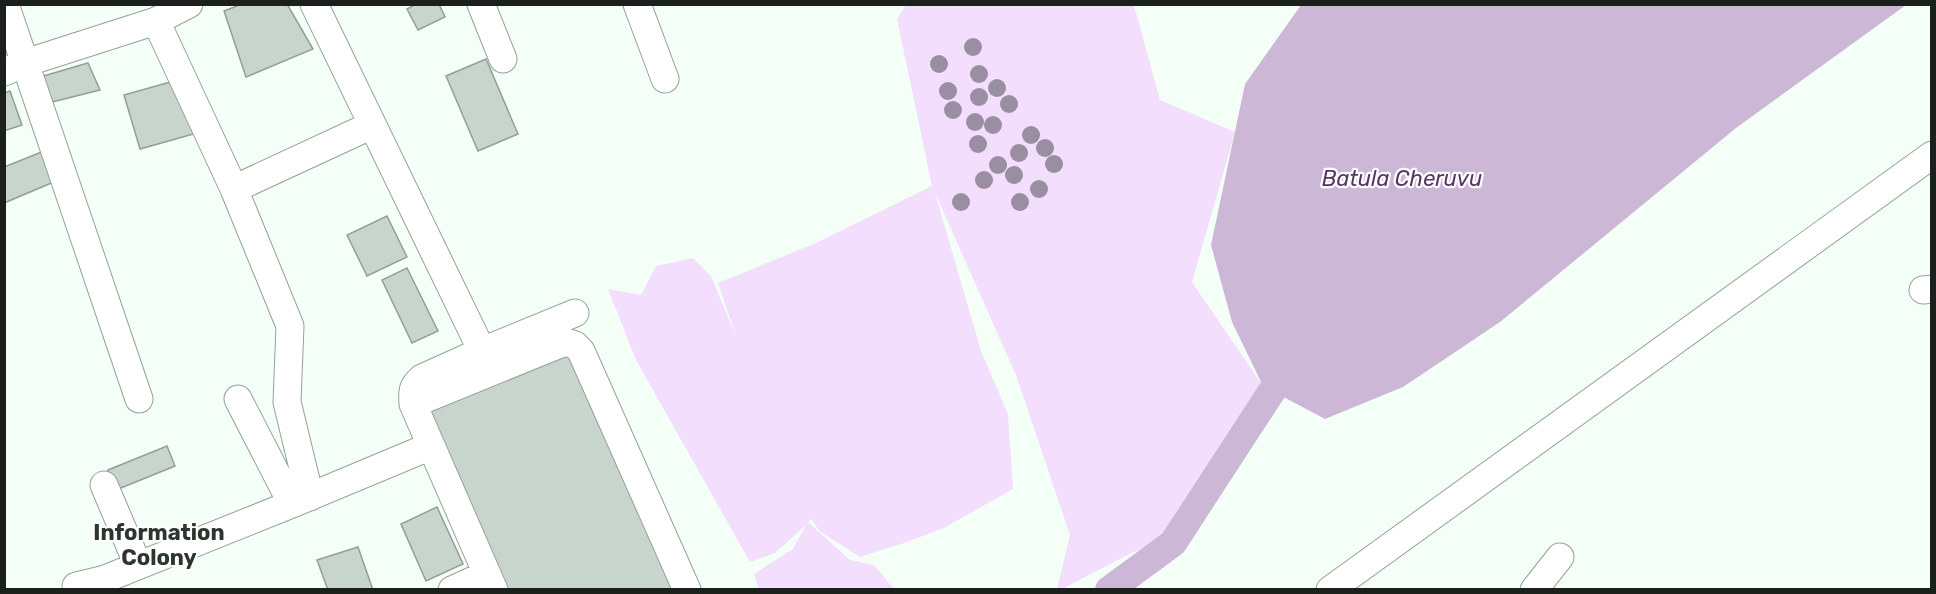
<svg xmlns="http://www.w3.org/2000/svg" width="1936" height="594" font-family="Rubik,sans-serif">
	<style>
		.green { fill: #f3defd }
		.water { fill: #cdb7d7 }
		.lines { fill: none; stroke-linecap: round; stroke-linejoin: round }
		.canal { stroke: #cdb7d7; stroke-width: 28 }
		.building { fill: #c8d5cc; stroke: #939f96; stroke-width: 1.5 }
		.minor-casing { stroke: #95a198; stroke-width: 29 }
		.minor { stroke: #fff; stroke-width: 27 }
		.tree { fill: #9a8ea2 }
		.labels { text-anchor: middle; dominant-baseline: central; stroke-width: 4.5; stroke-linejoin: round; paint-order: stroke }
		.water-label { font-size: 22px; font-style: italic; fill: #563763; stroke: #fff }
		.neighbourhood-label { font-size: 22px; font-weight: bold; fill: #2c362f; stroke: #fff }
	</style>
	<rect width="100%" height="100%" fill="#f4fff7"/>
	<path class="green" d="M 906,5 L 1134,5 L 1160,100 L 1235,132 L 1192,282 L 1263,386 L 1184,526 L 1062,589 L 1057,589 L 1070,535 L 1016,375 L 935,193 L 981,351 L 1008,414 L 1013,489 L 944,528 L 904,543 L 860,557 L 819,531 L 812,519 L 808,522 L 850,560 L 874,565 L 894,589 L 759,589 L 754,574 L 793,549 L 806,525 L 775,553 L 750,562 L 636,360 L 608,289 L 641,295 L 656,266 L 693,258 L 711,276 L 736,336 L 718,283 L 816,243 L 932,186 L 897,19 Z"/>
	<path class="water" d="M 1301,5 L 1301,4 L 1906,5 L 1736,128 L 1500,322 L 1403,387 L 1325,419 L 1263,386 L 1232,322 L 1211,245 L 1245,84 Z"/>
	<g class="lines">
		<path class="canal" d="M 1109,590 L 1173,543 L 1285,371"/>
	</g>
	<path class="building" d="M 242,4 L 287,4 L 313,49 L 246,77 L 224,11 Z
		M 416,4 L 439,4 L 445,17 L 418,30 L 407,9 Z
		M 486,59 L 518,134 L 478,151 L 446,76 Z
		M 88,63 L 100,90 L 48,103 L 40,77 Z
		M 181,79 L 197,133 L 140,149 L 124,95 Z
		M 10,91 L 22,125 L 4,131 L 4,93 Z
		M 44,151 L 56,181 L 4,203 L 4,167 Z
		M 387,216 L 407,257 L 367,276 L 347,235 Z
		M 407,268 L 438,331 L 412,343 L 382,280 Z
		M 569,350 L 678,590 L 505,590 L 413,404 Z
		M 167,446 L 175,466 L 116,490 L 108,470 Z
		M 437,507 L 463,564 L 426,581 L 401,524 Z
		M 358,547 L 373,590 L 328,590 L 317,560 Z"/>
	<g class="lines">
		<g class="minor-casing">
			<path id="minor" d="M 5,4 L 139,399
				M 314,4 L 482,351 L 422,378 C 412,386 412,392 413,404 L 487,574
				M 481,4 L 503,59
				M 637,4 L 665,79
				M 156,21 L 234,189 L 290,326 L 287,402 L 310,497
				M 4,72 L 25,63 L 156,21 L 189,4
				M 234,189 L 372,125
				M 1923,290 L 1932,289
				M 482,351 L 575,313
				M 238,399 L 292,504
				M 413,404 L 565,342 L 575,345 L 581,351 L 687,590
				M 104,485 L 138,565
				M 76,590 L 76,586 L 105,579 L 292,504 L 431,446
				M 452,590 L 487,574 L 494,590
				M 1330,590 L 1932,155
				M 1534,590 L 1560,557"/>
		</g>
		<use href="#minor" class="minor"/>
	</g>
	<g class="tree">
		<circle cx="973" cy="47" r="9"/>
		<circle cx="939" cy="64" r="9"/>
		<circle cx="979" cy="74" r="9"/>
		<circle cx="997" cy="88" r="9"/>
		<circle cx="948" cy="91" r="9"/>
		<circle cx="979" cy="97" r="9"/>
		<circle cx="1009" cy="104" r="9"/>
		<circle cx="953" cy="110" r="9"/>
		<circle cx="975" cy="122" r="9"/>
		<circle cx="993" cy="125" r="9"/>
		<circle cx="1031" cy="135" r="9"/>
		<circle cx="978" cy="144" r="9"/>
		<circle cx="1045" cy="148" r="9"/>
		<circle cx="1019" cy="153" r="9"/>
		<circle cx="1054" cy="164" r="9"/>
		<circle cx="998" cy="165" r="9"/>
		<circle cx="1014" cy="175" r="9"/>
		<circle cx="984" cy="180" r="9"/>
		<circle cx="1039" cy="189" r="9"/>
		<circle cx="961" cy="202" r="9"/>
		<circle cx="1020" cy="202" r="9"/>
	</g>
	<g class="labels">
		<g class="water-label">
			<text x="1402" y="178">Batula Cheruvu</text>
		</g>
		<g class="neighbourhood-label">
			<text x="159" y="532">Information<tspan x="159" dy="25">Colony</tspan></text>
		</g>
	</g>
	<rect width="1936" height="594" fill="none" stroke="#1b201d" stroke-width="12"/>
</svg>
